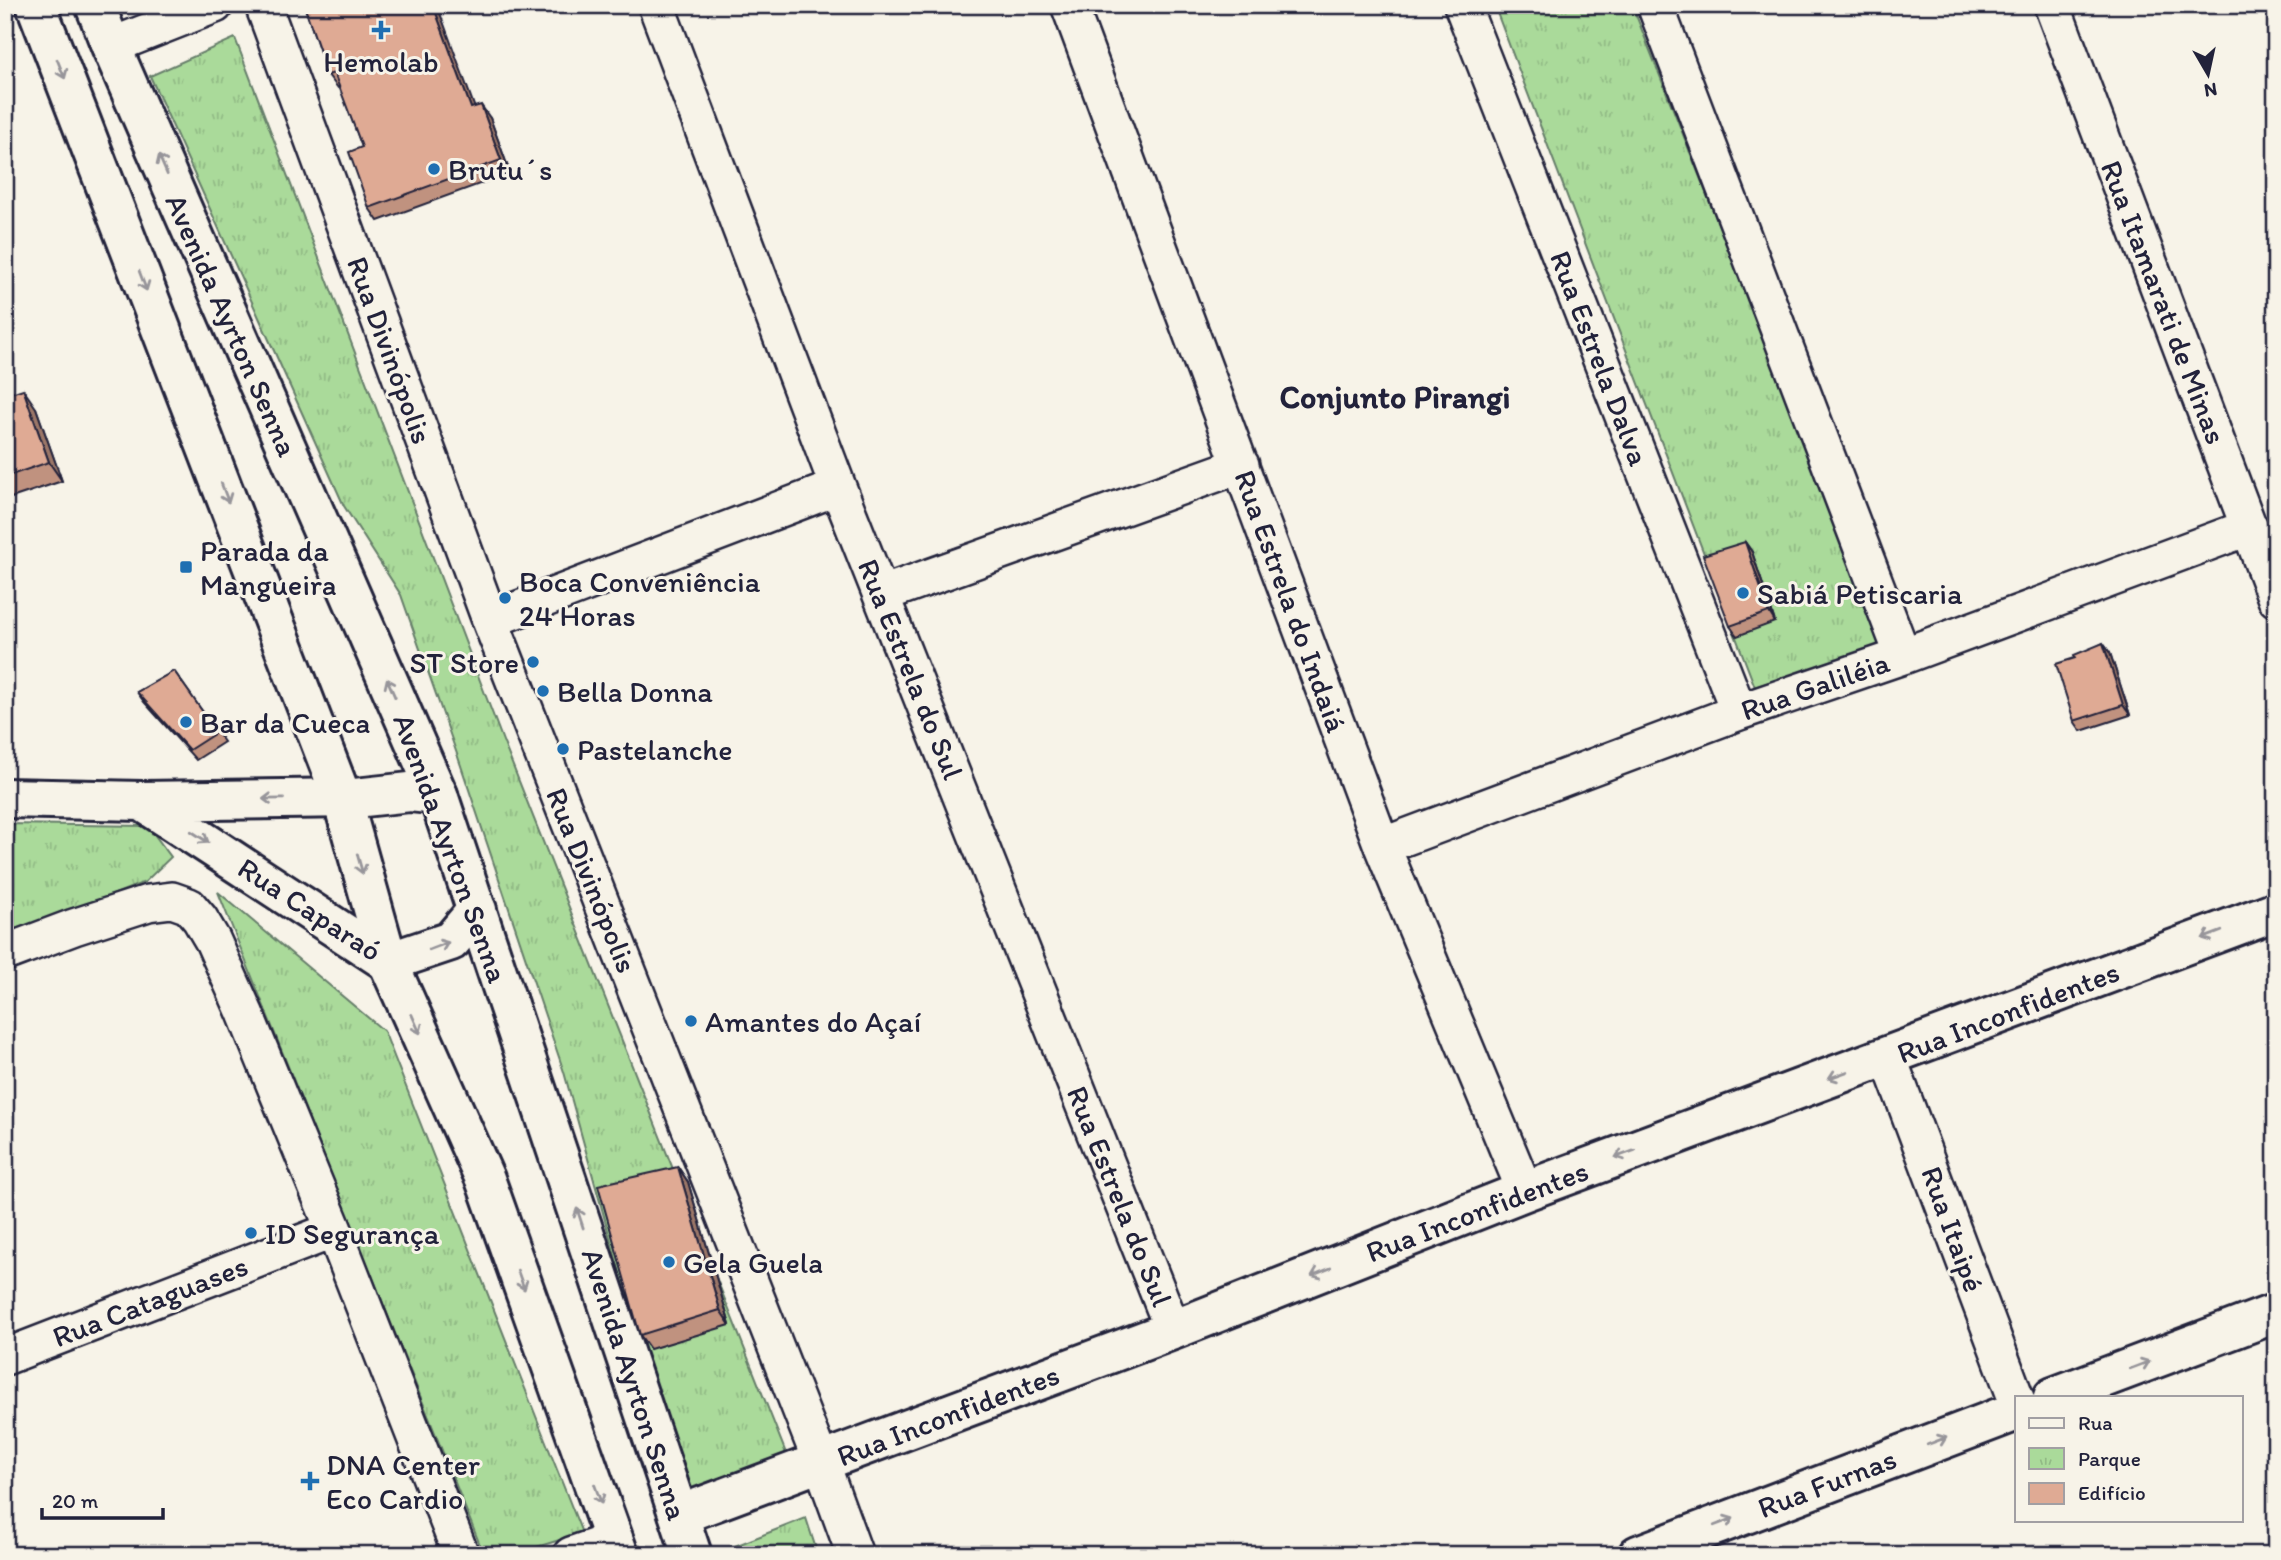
<svg xmlns="http://www.w3.org/2000/svg" width="2281" height="1560" font-family="Itim,sans-serif">
	<style>
		.park { fill: url(#park-tufts); stroke: #667e6a; stroke-width: 2 }
		.lines { fill: none; stroke-linecap: round; stroke-linejoin: round }
		.minor-casing { stroke: #22223b; stroke-width: 40 }
		.tertiary-casing { stroke: #22223b; stroke-width: 44 }
		.secondary-casing { stroke: #22223b; stroke-width: 44 }
		.primary-casing { stroke: #22223b; stroke-width: 44 }
		.minor { stroke: #f7f3e8; stroke-width: 35 }
		.tertiary { stroke: #f7f3e8; stroke-width: 38 }
		.secondary { stroke: #f7f3e8; stroke-width: 38 }
		.primary { stroke: #f7f3e8; stroke-width: 38 }
		.wall { fill: #c0927f; stroke: #22223b; stroke-width: 2 }
		.shaded-wall { fill: #9c7768; stroke: #22223b; stroke-width: 2 }
		.building { fill: #dfaa94; stroke: #22223b; stroke-width: 2 }
		.oneway { stroke: #97959a }
		.poi-dot { fill: #1f6fb2; stroke: #f7f3e8; stroke-width: 2.5 }
		.labels { text-anchor: middle; dominant-baseline: central; stroke-width: 6; stroke-linejoin: round; paint-order: stroke }
		.poi-label { font-size: 30px; fill: #22223b; stroke: #f7f3e8; text-anchor: start }
		.street-label { font-size: 30px; fill: #22223b; stroke: #f7f3e8 }
		.neighbourhood-label { font-size: 32px; font-weight: bold; fill: #22223b; stroke: #f7f3e8 }
	</style>
	<defs>
		<pattern id="park-tufts" width="24" height="20" patternUnits="userSpaceOnUse" patternTransform="scale(1.75)"><rect width="24" height="20" fill="#aada9a"/><path d="M3 7l-1-3M5 7V3M7 7l1-3M15 17l-1-3M17 17v-4M19 17l1-3" fill="none" stroke="#92bb86"/></pattern>
	</defs>
	<rect width="100%" height="100%" fill="#f7f3e8"/>
	<filter id="ink" filterUnits="userSpaceOnUse"><feTurbulence type="fractalNoise" baseFrequency=".0143" numOctaves="2"/><feDisplacementMap in="SourceGraphic" scale="14" xChannelSelector="R" yChannelSelector="G"/><feConvolveMatrix kernelMatrix="1 2 1 2 8 2 1 2 1" color-interpolation-filters="sRGB"/></filter>
	<g filter="url(#ink)">
		<path class="park" d="M 1494,5 L 1632,5 L 1884,644 L 1755,687 Z
			M 235,38 L 503,741 L 789,1461 L 682,1498 L 564,1072 L 457,754 L 401,595 L 344,506 L 150,76 Z
			M 5,824 L 148,826 L 171,857 L 145,882 L 5,938 Z
			M 218,892 L 384,1031 L 582,1533 L 511,1555 L 484,1555 Z
			M 806,1518 L 818,1555 L 724,1555 L 722,1551 Z"/>
		<g class="lines">
			<g class="minor-casing">
				<path id="minor" d="M 263,5 L 490,620 L 821,1462 L 855,1555
					M 656,5 L 838,487 L 1173,1330
					M 1069,5 L 1382,846 L 1525,1191
					M 1462,5 L 1739,712
					M 1655,5 L 1903,656
					M 2052,5 L 2276,599
					M 111,46 L 215,5
					M 882,594 L 1241,465
					M 490,620 L 838,487
					M 1382,846 L 1739,712 L 1903,656 L 2250,527
					M 5,953 L 74,927 L 148,903 L 172,900 L 189,906 L 200,919 L 213,941 L 245,1013 L 334,1230 L 461,1555
					M 1888,1057 L 2017,1401
					M 5,1357 L 334,1230
					M 571,1555 L 614,1540"/>
			</g>
			<g class="tertiary-casing">
				<path id="tertiary" d="M 2053,1397 L 2276,1313
					M 679,1515 L 1173,1330 L 1525,1191 L 2276,911
					M 1638,1555 L 2017,1411"/>
			</g>
			<g class="secondary-casing">
				<path id="secondary" d="M 5,798 L 142,801 L 355,798 L 410,792 L 438,795
					M 142,801 L 388,962 L 451,941 L 477,910"/>
			</g>
			<g class="primary-casing">
				<path id="primary" d="M 36,5 L 342,798 L 388,962 L 485,1179 L 619,1555
					M 95,5 L 111,46 L 438,795 L 692,1555"/>
			</g>
			<use href="#minor" class="minor"/>
			<use href="#tertiary" class="tertiary"/>
			<use href="#secondary" class="secondary"/>
			<use href="#primary" class="primary"/>
		</g>
		<path class="wall" d="M 304,5 L 474,107 L 490,118 L 510,173 L 378,221 L 369,208 L 362,147 L 340,87 L 338,88 L 328,75 Z
			M 5,395 L 36,408 L 62,481 L 5,500 Z
			M 1745,542 L 1752,552 L 1775,622 L 1737,636 L 1730,626 Z
			M 2103,643 L 2110,653 L 2130,715 L 2081,731 L 2074,721 L 2075,658 Z
			M 174,671 L 224,742 L 196,760 L 144,702 L 137,692 Z
			M 678,1167 L 688,1182 L 730,1325 L 650,1349 L 640,1335 Z"/>
		<path class="shaded-wall" d="M 433,5 L 437,5 L 480,122 L 471,108 Z
			M 481,105 L 490,118 L 510,173 L 501,160 Z
			M 23,389 L 36,408 L 62,481 L 49,462 Z
			M 1745,542 L 1752,552 L 1775,622 L 1769,612 Z
			M 2103,643 L 2110,653 L 2130,715 L 2123,705 Z
			M 678,1167 L 688,1182 L 730,1325 L 720,1310 Z"/>
		<path class="building" d="M 304,5 L 433,5 L 471,108 L 481,105 L 501,160 L 369,208 L 349,152 L 362,147 L 334,73 L 328,75 Z
			M 23,389 L 49,462 L 5,477 L 5,395 Z
			M 1745,542 L 1769,612 L 1730,626 L 1703,555 Z
			M 2103,643 L 2123,705 L 2074,721 L 2056,664 L 2075,658 L 2074,655 Z
			M 174,671 L 217,732 L 189,750 L 137,692 Z
			M 678,1167 L 720,1310 L 640,1335 L 598,1185 Z"/>
		<defs><path id="oneway-shaft" d="M-6 0H5M1.5-3L5.5 0L1.5 3" fill="none" stroke-width="1.6" stroke-linecap="round" stroke-linejoin="round" transform="scale(1.75)"/></defs>
		<g class="oneway">
			<use href="#oneway-shaft" transform="translate(61 69) rotate(68)"/>
			<use href="#oneway-shaft" transform="translate(163 165) rotate(-114)"/>
			<use href="#oneway-shaft" transform="translate(143 281) rotate(69)"/>
			<use href="#oneway-shaft" transform="translate(225 493) rotate(69)"/>
			<use href="#oneway-shaft" transform="translate(391 688) rotate(-114)"/>
			<use href="#oneway-shaft" transform="translate(273 799) rotate(179)"/>
			<use href="#oneway-shaft" transform="translate(200 837) rotate(33)"/>
			<use href="#oneway-shaft" transform="translate(360 864) rotate(74)"/>
			<use href="#oneway-shaft" transform="translate(2212 935) rotate(159)"/>
			<use href="#oneway-shaft" transform="translate(439 946) rotate(-21)"/>
			<use href="#oneway-shaft" transform="translate(416 1024) rotate(66)"/>
			<use href="#oneway-shaft" transform="translate(1838 1075) rotate(160)"/>
			<use href="#oneway-shaft" transform="translate(1625 1154) rotate(160)"/>
			<use href="#oneway-shaft" transform="translate(580 1218) rotate(-108)"/>
			<use href="#oneway-shaft" transform="translate(1321 1272) rotate(158)"/>
			<use href="#oneway-shaft" transform="translate(521 1280) rotate(70)"/>
			<use href="#oneway-shaft" transform="translate(2140 1365) rotate(-21)"/>
			<use href="#oneway-shaft" transform="translate(1937 1441) rotate(-21)"/>
			<use href="#oneway-shaft" transform="translate(598 1494) rotate(70)"/>
			<use href="#oneway-shaft" transform="translate(1724 1522) rotate(-21)"/>
		</g>
	</g>
	<g class="poi-dot">
		<path d="M377.5 19.5h7v7h7v7h-7v7h-7v-7h-7v-7h7z"/>
		<circle cx="434" cy="169" r="7"/>
		<rect x="179" y="560" width="14" height="14" rx="3.5"/>
		<circle cx="1743" cy="593" r="7"/>
		<circle cx="505" cy="598" r="7"/>
		<circle cx="533" cy="662" r="7"/>
		<circle cx="543" cy="691" r="7"/>
		<circle cx="186" cy="722" r="7"/>
		<circle cx="563" cy="749" r="7"/>
		<circle cx="691" cy="1021" r="7"/>
		<circle cx="251" cy="1233" r="7"/>
		<circle cx="669" cy="1262" r="7"/>
		<path d="M306.5 1470.5h7v7h7v7h-7v7h-7v-7h-7v-7h7z"/>
	</g>
	<g class="labels">
		<g class="poi-label">
			<text x="381" y="61" text-anchor="middle">Hemolab</text>
			<text x="448" y="169">Brutu´s</text>
			<text x="200" y="550">Parada da<tspan x="200" dy="34">Mangueira</tspan></text>
			<text x="519" y="581">Boca Conveniência<tspan x="519" dy="34">24 Horas</tspan></text>
			<text x="1757" y="593">Sabiá Petiscaria</text>
			<text x="519" y="662" text-anchor="end">ST Store</text>
			<text x="557" y="691">Bella Donna</text>
			<text x="200" y="722">Bar da Cueca</text>
			<text x="577" y="749">Pastelanche</text>
			<text x="705" y="1021">Amantes do Açaí</text>
			<text x="265" y="1233">ID Segurança</text>
			<text x="683" y="1262">Gela Guela</text>
			<text x="326" y="1464">DNA Center<tspan x="326" dy="34">Eco Cardio</tspan></text>
		</g>
		<g class="street-label">
			<text transform="translate(2164 302) rotate(69)">Rua Itamarati de Minas</text>
			<text transform="translate(232 325) rotate(66)">Avenida Ayrton Senna</text>
			<text transform="translate(390 350) rotate(70)">Rua Divinópolis</text>
			<text transform="translate(1600 358) rotate(69)">Rua Estrela Dalva</text>
			<text transform="translate(1291 601) rotate(70)">Rua Estrela do Indaiá</text>
			<text transform="translate(911 669) rotate(68)">Rua Estrela do Sul</text>
			<text transform="translate(1815 686) rotate(-19)">Rua Galiléia</text>
			<text transform="translate(451 848) rotate(70)">Avenida Ayrton Senna</text>
			<text transform="translate(592 880) rotate(68)">Rua Divinópolis</text>
			<text transform="translate(310 909) rotate(33)">Rua Caparaó</text>
			<text transform="translate(2008 1012) rotate(-21)">Rua Inconfidentes</text>
			<text transform="translate(1120 1196) rotate(68)">Rua Estrela do Sul</text>
			<text transform="translate(1477 1211) rotate(-21)">Rua Inconfidentes</text>
			<text transform="translate(1953 1229) rotate(70)">Rua Itaipé</text>
			<text transform="translate(150 1301) rotate(-21)">Rua Cataguases</text>
			<text transform="translate(635 1384) rotate(72)">Avenida Ayrton Senna</text>
			<text transform="translate(948 1415) rotate(-21)">Rua Inconfidentes</text>
			<text transform="translate(1827 1483) rotate(-21)">Rua Furnas</text>
		</g>
		<g class="neighbourhood-label">
			<text x="1395" y="397">Conjunto Pirangi</text>
		</g>
	</g>
	<rect width="2281" height="1560" fill="none" stroke="#f7f3e8" stroke-width="28"/>
	<rect x="14" y="14" width="2253" height="1532" fill="none" stroke="#22223b" stroke-width="2.5" filter="url(#ink)"/>
	<rect x="2015" y="1396" width="228" height="126" fill="#f7f3e8" stroke="#a29fa3" stroke-width="2"/>
	<rect x="2029" y="1418" width="35" height="10" fill="#f7f3e8" stroke="#a29fa3" stroke-width="2"/>
	<text x="2078" y="1430" font-size="21" fill="#22223b">Rua</text>
	<rect x="2029" y="1448" width="35" height="21" fill="url(#park-tufts)" stroke="#a29fa3" stroke-width="2"/>
	<text x="2078" y="1466" font-size="21" fill="#22223b">Parque</text>
	<rect x="2029" y="1483" width="35" height="21" fill="#dfaa94" stroke="#a29fa3" stroke-width="2"/>
	<text x="2078" y="1500" font-size="21" fill="#22223b">Edifício</text>
	<g transform="translate(2208 74) rotate(171)" stroke="#f7f3e8" stroke-width="5" paint-order="stroke">
	<path d="M0-5L12 26L0 18L-12 26Z" fill="#22223b"/>
	<text y="-10" font-size="19" font-weight="bold" text-anchor="middle" fill="#22223b">N</text>
	</g>
	<path d="M42 1508v10h121v-10" fill="none" stroke="#22223b" stroke-width="3.5"/>
	<text x="52" y="1508" font-size="21" fill="#22223b" stroke="#f7f3e8" stroke-width="5" paint-order="stroke">20 m</text>
</svg>
